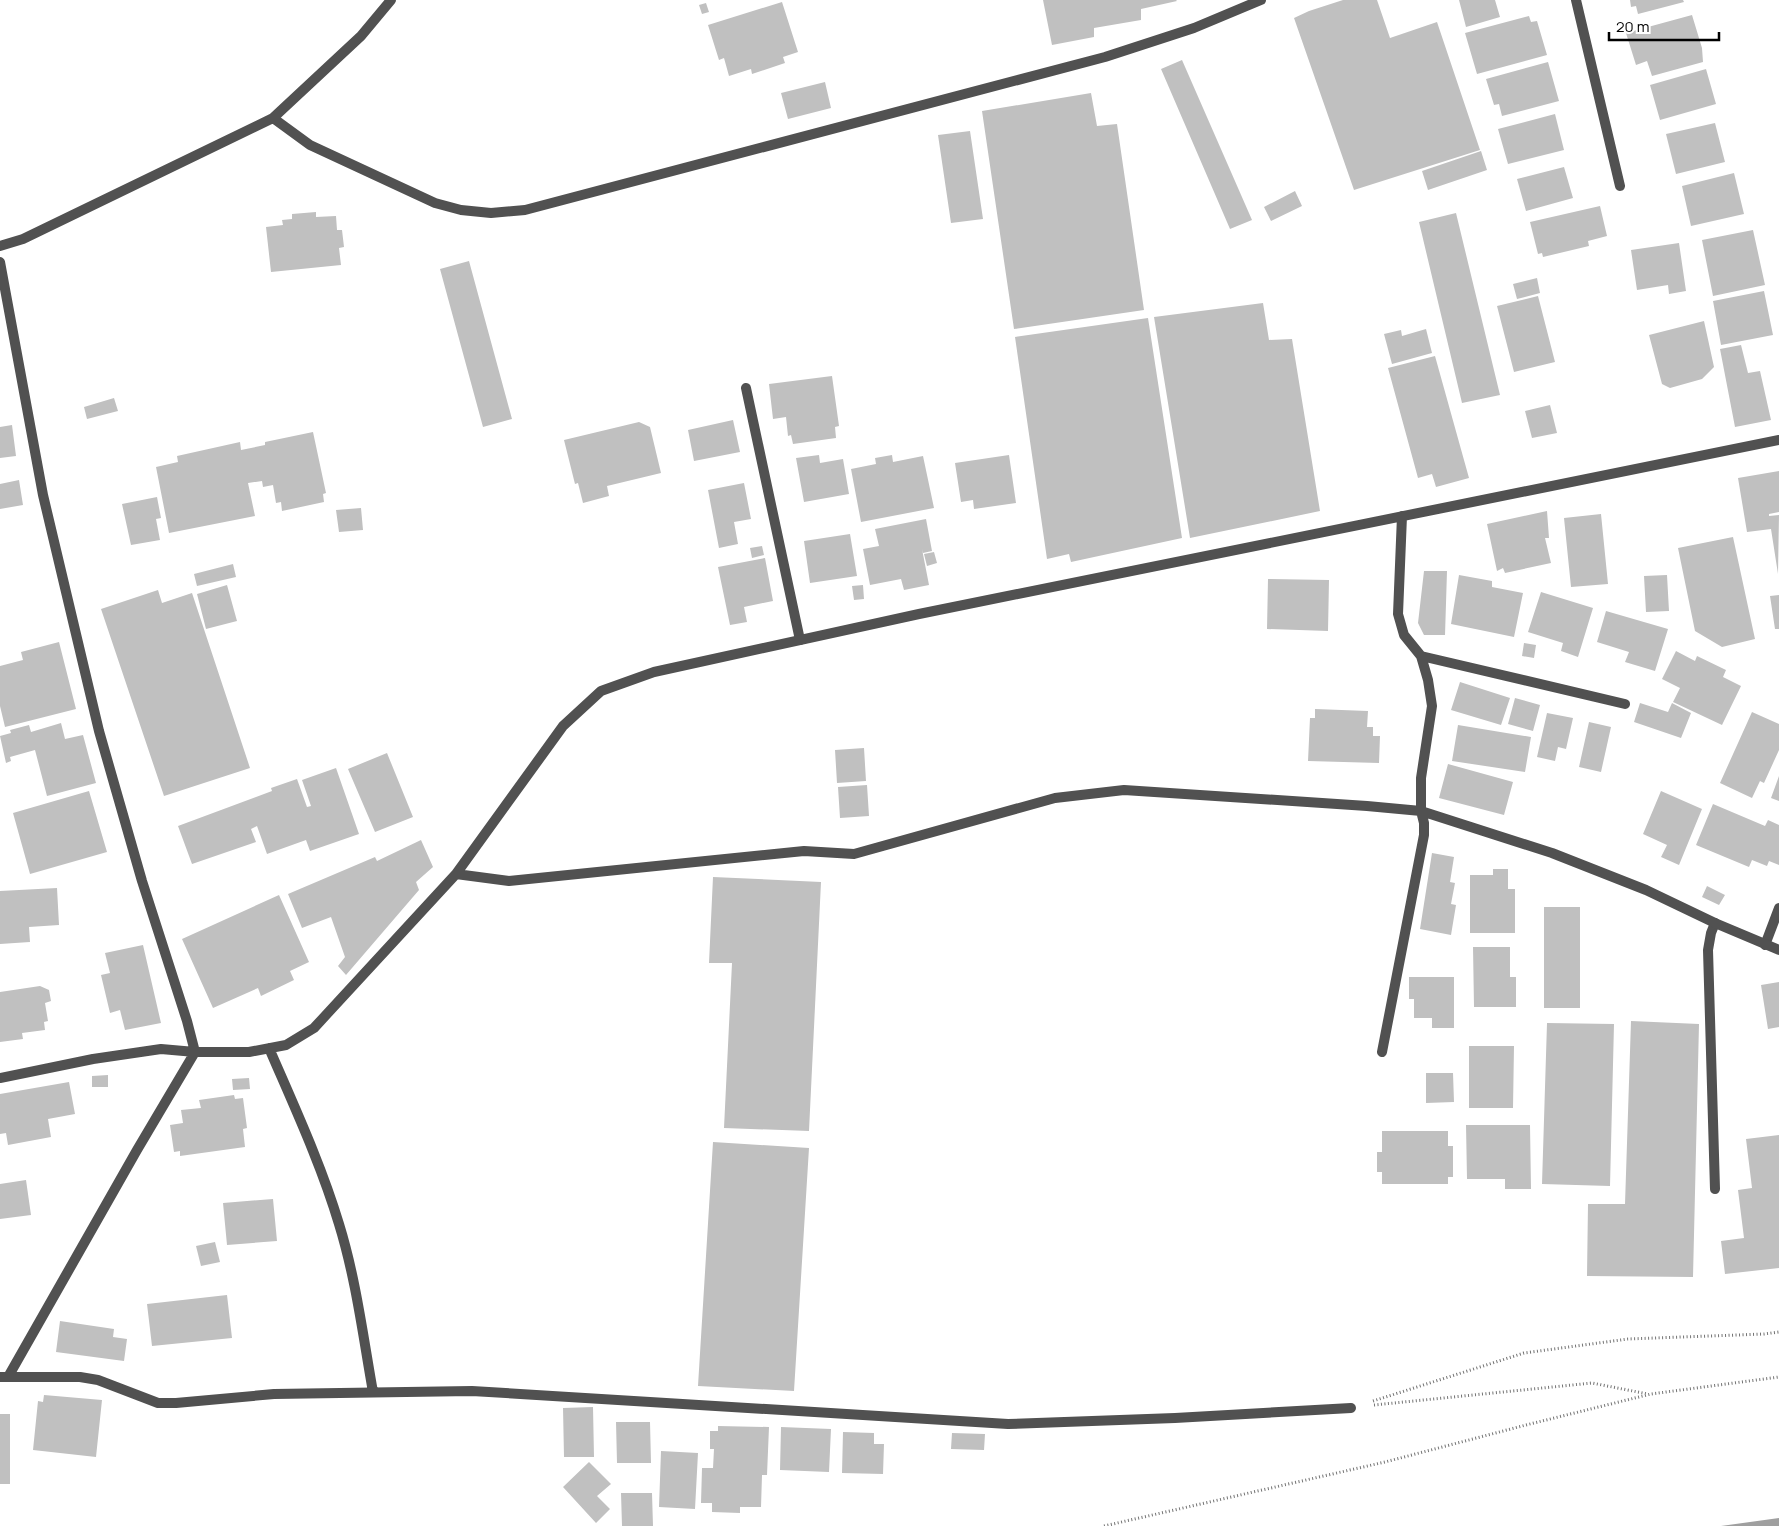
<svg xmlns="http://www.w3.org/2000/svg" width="1779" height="1526" font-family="Manrope,sans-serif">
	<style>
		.water { fill: #9f9f9f }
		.building { fill: #c0c0c0 }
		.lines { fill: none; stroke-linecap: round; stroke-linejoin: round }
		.path { stroke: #737373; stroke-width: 3; stroke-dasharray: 1 2.5; stroke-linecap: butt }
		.service { stroke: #515151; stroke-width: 10 }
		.minor { stroke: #515151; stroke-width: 10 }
	</style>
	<rect width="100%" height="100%" fill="#fff"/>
	<path class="water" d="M 1779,1518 L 1779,1526 L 1721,1526 Z"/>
	<path class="building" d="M 1043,0 L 1176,0 L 1177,1 L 1141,9 L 1141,20 L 1094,28 L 1094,37 L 1052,45 Z
		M 1343,0 L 1377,0 L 1390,38 L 1437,22 L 1480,150 L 1354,190 L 1294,18 L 1309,11 Z
		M 1459,0 L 1495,0 L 1500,17 L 1466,27 Z
		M 1630,0 L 1683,0 L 1684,2 L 1638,14 L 1636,6 L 1631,7 Z
		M 782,2 L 798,52 L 783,57 L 785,63 L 752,74 L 751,69 L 729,76 L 724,58 L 719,60 L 708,25 Z
		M 706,3 L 709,12 L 702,14 L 699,5 Z
		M 1692,15 L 1702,48 L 1703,62 L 1652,76 L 1647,61 L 1636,65 L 1626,33 Z
		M 1529,16 L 1531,22 L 1537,21 L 1547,55 L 1477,74 L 1465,33 Z
		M 1182,60 L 1252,220 L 1230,229 L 1161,69 Z
		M 1548,62 L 1559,101 L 1502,116 L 1499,104 L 1494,105 L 1486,79 Z
		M 1706,69 L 1716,104 L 1660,120 L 1650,85 Z
		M 825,82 L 831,108 L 788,119 L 781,93 Z
		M 1091,93 L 1097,126 L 1117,124 L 1144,310 L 1014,329 L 982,111 Z
		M 1555,114 L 1564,150 L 1508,164 L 1498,129 Z
		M 1715,123 L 1725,162 L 1676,174 L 1666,134 Z
		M 970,131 L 983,219 L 951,223 L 938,135 Z
		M 1481,151 L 1487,170 L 1428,190 L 1422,171 Z
		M 1564,167 L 1573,198 L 1526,211 L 1517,179 Z
		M 1734,173 L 1744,214 L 1691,226 L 1682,186 Z
		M 1295,191 L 1302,206 L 1271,221 L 1264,207 Z
		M 1600,206 L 1607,236 L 1588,241 L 1589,246 L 1543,257 L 1542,253 L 1538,254 L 1530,222 Z
		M 316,212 L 316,217 L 336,216 L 337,230 L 342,230 L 344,247 L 339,248 L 341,265 L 271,272 L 266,227 L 283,225 L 282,220 L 292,219 L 292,214 Z
		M 1456,213 L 1500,395 L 1462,403 L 1419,222 Z
		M 1753,230 L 1765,285 L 1713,296 L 1702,240 Z
		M 1679,243 L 1686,291 L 1669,294 L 1668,285 L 1637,290 L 1631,250 Z
		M 469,261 L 512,419 L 483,427 L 440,269 Z
		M 1537,278 L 1540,293 L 1517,299 L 1513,284 Z
		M 1764,291 L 1773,335 L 1721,345 L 1713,301 Z
		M 1538,296 L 1555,362 L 1514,372 L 1497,306 Z
		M 1263,303 L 1269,340 L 1292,339 L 1320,511 L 1190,538 L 1154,317 Z
		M 1148,318 L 1182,538 L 1071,562 L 1069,554 L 1047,559 L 1015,337 Z
		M 1704,321 L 1714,367 L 1702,379 L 1670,388 L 1662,384 L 1649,335 Z
		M 1426,329 L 1432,353 L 1392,364 L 1384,334 L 1401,330 L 1402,336 Z
		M 1741,345 L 1748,373 L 1760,371 L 1771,420 L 1735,427 L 1720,349 Z
		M 1435,356 L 1469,478 L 1436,487 L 1432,474 L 1418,478 L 1388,368 Z
		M 832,376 L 839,426 L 835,427 L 836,438 L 793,444 L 791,435 L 788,436 L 786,417 L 773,419 L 769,384 Z
		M 114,398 L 118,411 L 87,419 L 84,407 Z
		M 1550,405 L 1557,433 L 1532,438 L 1525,411 Z
		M 733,420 L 740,452 L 694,461 L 688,430 Z
		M 639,422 L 650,427 L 661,473 L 607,486 L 609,496 L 583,503 L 578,483 L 575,484 L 564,440 Z
		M 12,425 L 16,456 L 0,458 L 0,427 Z
		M 313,432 L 326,493 L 323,494 L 324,502 L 282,511 L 281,502 L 276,503 L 273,485 L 263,487 L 262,481 L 248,483 L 255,516 L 169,533 L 156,467 L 178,462 L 177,456 L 240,442 L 241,450 L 265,445 L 265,442 Z
		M 819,455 L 820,463 L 843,459 L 849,494 L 804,502 L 796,458 Z
		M 892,455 L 893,462 L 923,456 L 934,508 L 861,522 L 851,469 L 876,464 L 875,458 Z
		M 1009,455 L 1016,503 L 974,509 L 973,500 L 961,502 L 955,463 Z
		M 1779,471 L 1779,512 L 1769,514 L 1769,516 L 1779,515 L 1778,574 L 1771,529 L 1747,532 L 1738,478 Z
		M 19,480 L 23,505 L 0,509 L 0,484 Z
		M 744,483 L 751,519 L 734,522 L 738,544 L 719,548 L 708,490 Z
		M 157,497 L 161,518 L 156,519 L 160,540 L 131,545 L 122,504 Z
		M 361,508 L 363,530 L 339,532 L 336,510 Z
		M 1547,511 L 1549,538 L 1545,538 L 1551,563 L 1505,573 L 1503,568 L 1497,571 L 1487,524 Z
		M 1601,514 L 1608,584 L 1571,587 L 1564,518 Z
		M 926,519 L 932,551 L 923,553 L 922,549 L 929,585 L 904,590 L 901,579 L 870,585 L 863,549 L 879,546 L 875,529 Z
		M 850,534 L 857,576 L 810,583 L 804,541 Z
		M 1733,537 L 1755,639 L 1722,647 L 1695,631 L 1678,548 Z
		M 762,546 L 764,555 L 752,558 L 750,548 Z
		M 934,552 L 937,563 L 927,566 L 924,554 Z
		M 765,558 L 773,601 L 744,607 L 747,622 L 730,625 L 718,567 Z
		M 233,564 L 236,577 L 197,586 L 194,574 Z
		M 1424,571 L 1447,571 L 1445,635 L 1424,635 L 1418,623 Z
		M 1459,575 L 1492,581 L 1492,587 L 1523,593 L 1514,637 L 1451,624 Z
		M 1667,575 L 1669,611 L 1646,612 L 1644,576 Z
		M 1268,579 L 1329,580 L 1328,631 L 1267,629 Z
		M 227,585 L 237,621 L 206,629 L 197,594 Z
		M 863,585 L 864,599 L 854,600 L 852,586 Z
		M 158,590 L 162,603 L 192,593 L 250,768 L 164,796 L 101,609 Z
		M 1541,592 L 1593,608 L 1578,657 L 1561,651 L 1563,643 L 1528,632 Z
		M 1779,595 L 1779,629 L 1775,629 L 1770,596 Z
		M 1606,611 L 1668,629 L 1655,671 L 1625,662 L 1629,652 L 1597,642 Z
		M 59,642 L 76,709 L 5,727 L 0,706 L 0,666 L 23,660 L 21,652 Z
		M 1524,643 L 1536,645 L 1534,658 L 1522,656 Z
		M 1676,651 L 1695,661 L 1697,656 L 1726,670 L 1723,677 L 1741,686 L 1722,725 L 1673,702 L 1680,688 L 1662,679 Z
		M 1460,682 L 1510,698 L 1501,725 L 1451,710 Z
		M 1515,698 L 1540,705 L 1533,731 L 1508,724 Z
		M 1640,703 L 1668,712 L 1672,703 L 1691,713 L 1681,738 L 1634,722 Z
		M 1315,709 L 1368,711 L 1367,727 L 1373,727 L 1373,736 L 1380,736 L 1379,763 L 1308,761 L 1310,718 L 1315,718 Z
		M 1752,712 L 1779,724 L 1779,750 L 1764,783 L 1760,781 L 1752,798 L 1720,783 Z
		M 1547,713 L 1573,718 L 1566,749 L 1558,747 L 1555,761 L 1537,757 Z
		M 1589,722 L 1611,727 L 1601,772 L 1579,767 Z
		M 61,723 L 65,739 L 83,735 L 96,783 L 47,796 L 35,750 L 10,757 L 11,761 L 6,763 L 0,736 L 11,733 L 10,730 L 29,725 L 31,732 Z
		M 1458,725 L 1531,737 L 1525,772 L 1452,761 Z
		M 864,748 L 866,781 L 837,783 L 835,750 Z
		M 387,753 L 413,817 L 375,832 L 348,769 Z
		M 1448,764 L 1513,782 L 1504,815 L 1439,798 Z
		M 336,768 L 359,834 L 310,851 L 306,840 L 267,854 L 257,826 L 251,829 L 256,842 L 192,864 L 178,826 L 272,791 L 271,788 L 297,779 L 307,807 L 311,806 L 302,780 Z
		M 1779,776 L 1779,801 L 1771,798 Z
		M 867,785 L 869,816 L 840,818 L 838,787 Z
		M 89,791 L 107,852 L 30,874 L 13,813 Z
		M 1661,791 L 1702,809 L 1679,865 L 1661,857 L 1667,845 L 1643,834 Z
		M 1713,804 L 1765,826 L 1768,820 L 1779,825 L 1779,865 L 1769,861 L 1767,866 L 1752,860 L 1749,867 L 1696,845 Z
		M 421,840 L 433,867 L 416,882 L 419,890 L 346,975 L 338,966 L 345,957 L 331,917 L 302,928 L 288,894 L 375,857 L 377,861 Z
		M 1432,853 L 1454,857 L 1450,882 L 1455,883 L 1451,904 L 1456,905 L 1451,935 L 1420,929 Z
		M 1493,869 L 1508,869 L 1508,889 L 1515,889 L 1515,933 L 1470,933 L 1470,875 L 1493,875 Z
		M 713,877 L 821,882 L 809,1131 L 724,1128 L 732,963 L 709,963 Z
		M 1707,886 L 1725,895 L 1719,905 L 1702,897 Z
		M 57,888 L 59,925 L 29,927 L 30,942 L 0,944 L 0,891 Z
		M 279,895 L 309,962 L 290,971 L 294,980 L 261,996 L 258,988 L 213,1008 L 182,939 Z
		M 1544,907 L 1580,907 L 1580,1008 L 1544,1008 Z
		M 143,945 L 161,1023 L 125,1030 L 120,1010 L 110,1013 L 101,975 L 110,973 L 105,953 Z
		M 1473,947 L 1510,947 L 1510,977 L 1516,977 L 1516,1007 L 1474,1007 Z
		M 1409,977 L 1454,977 L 1454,1028 L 1432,1028 L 1432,1018 L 1414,1018 L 1414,999 L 1409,999 Z
		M 1779,982 L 1779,1027 L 1768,1029 L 1761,985 Z
		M 40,986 L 49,990 L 51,1001 L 45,1003 L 48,1021 L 44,1022 L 45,1030 L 22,1033 L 23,1039 L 0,1042 L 0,992 Z
		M 1631,1021 L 1699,1024 L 1693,1277 L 1587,1276 L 1588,1204 L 1625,1204 Z
		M 1547,1023 L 1614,1024 L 1610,1186 L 1542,1184 Z
		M 1469,1046 L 1514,1046 L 1513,1108 L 1469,1108 Z
		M 1426,1073 L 1453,1073 L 1454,1102 L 1426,1103 Z
		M 108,1075 L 108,1087 L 92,1087 L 92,1076 Z
		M 249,1078 L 250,1089 L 233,1090 L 232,1079 Z
		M 69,1082 L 75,1114 L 48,1119 L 51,1137 L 8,1145 L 6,1133 L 0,1134 L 0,1094 Z
		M 234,1095 L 235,1099 L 243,1098 L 247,1128 L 243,1129 L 245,1147 L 180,1156 L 180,1151 L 174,1152 L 170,1125 L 183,1123 L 181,1110 L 201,1108 L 199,1100 Z
		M 1466,1125 L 1530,1125 L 1531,1189 L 1505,1189 L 1505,1179 L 1467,1179 Z
		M 1382,1131 L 1448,1131 L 1448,1146 L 1453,1146 L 1453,1177 L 1448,1177 L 1448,1184 L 1382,1184 L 1382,1172 L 1377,1172 L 1377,1152 L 1382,1152 Z
		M 1779,1135 L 1779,1268 L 1725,1274 L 1721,1241 L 1744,1238 L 1738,1190 L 1752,1188 L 1746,1139 Z
		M 713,1142 L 809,1148 L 794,1391 L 698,1386 Z
		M 26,1180 L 31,1215 L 0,1219 L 0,1184 Z
		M 273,1199 L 277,1241 L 227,1245 L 223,1203 Z
		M 215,1242 L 220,1262 L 201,1266 L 196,1246 Z
		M 227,1295 L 232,1338 L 152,1346 L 147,1304 Z
		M 60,1321 L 114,1329 L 113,1337 L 127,1339 L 124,1361 L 56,1352 Z
		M 44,1395 L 102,1400 L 96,1457 L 33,1450 L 38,1401 L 43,1402 Z
		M 593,1407 L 594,1457 L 564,1457 L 563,1408 Z
		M 0,1414 L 10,1414 L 10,1484 L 0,1484 Z
		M 616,1422 L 650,1422 L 651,1463 L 617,1463 Z
		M 718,1426 L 769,1427 L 767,1475 L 762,1475 L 761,1507 L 740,1507 L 740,1513 L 712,1512 L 712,1503 L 701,1503 L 702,1468 L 713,1468 L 714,1449 L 710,1449 L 710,1431 L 718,1431 Z
		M 781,1427 L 831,1429 L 829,1472 L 780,1470 Z
		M 843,1432 L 874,1433 L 874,1444 L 884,1444 L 883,1474 L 842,1473 Z
		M 952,1433 L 985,1434 L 984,1450 L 951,1449 Z
		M 661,1451 L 698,1453 L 695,1509 L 659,1507 Z
		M 589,1462 L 611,1484 L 597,1496 L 610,1509 L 596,1523 L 563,1487 Z
		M 621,1493 L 652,1493 L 653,1526 L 622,1526 Z"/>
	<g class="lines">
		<path class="path" d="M 1373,1401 L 1524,1353 L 1628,1339 L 1764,1334 L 1779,1332
			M 1374,1405 L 1592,1383 L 1648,1394
			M 1104,1526 L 1385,1462 L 1526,1425 L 1651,1394 L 1779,1377"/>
		<path class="service" d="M 746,388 L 800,640
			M 1715,923 L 1711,933 L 1708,950 L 1715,1189
			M 1765,945 L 1779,908"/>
		<path class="minor" d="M 1576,0 L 1620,186
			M 273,118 L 310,145 L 435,203 L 461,210 L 491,213 L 525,210 L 1105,57 L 1194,28 L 1261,0
			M 0,246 L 23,239 L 273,118 L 361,36 L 391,0
			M 0,262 L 43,495 L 99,731 L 142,881 L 187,1021 L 195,1052 L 137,1150 L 8,1377
			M 1421,656 L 1625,704
			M 456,874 L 509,881 L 804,851 L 854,854 L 1055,798 L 1124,790 L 1367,806 L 1421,811 L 1552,853 L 1646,890 L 1715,923 L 1779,950
			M 269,1048 C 294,1106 321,1164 339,1224 C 356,1279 363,1336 373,1392
			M 1382,1052 L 1424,835 L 1424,823 L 1421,811 L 1421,778 L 1432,706 L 1428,680 L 1421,656 L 1404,635 L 1398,614 L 1402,516
			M 0,1078 L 93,1059 L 161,1049 L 195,1052 L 249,1052 L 286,1045 L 314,1028 L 456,874 L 563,726 L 601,691 L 654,672 L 919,614 L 1779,440
			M 0,1377 L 80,1377 L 98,1380 L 158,1403 L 176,1403 L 274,1394 L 472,1391 L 1008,1424 L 1175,1418 L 1351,1408"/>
	</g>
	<path d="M1609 32v8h110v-8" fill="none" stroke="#000000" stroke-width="2.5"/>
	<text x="1616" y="32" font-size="15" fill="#000000" stroke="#ffffff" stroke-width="4" paint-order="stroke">20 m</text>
</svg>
